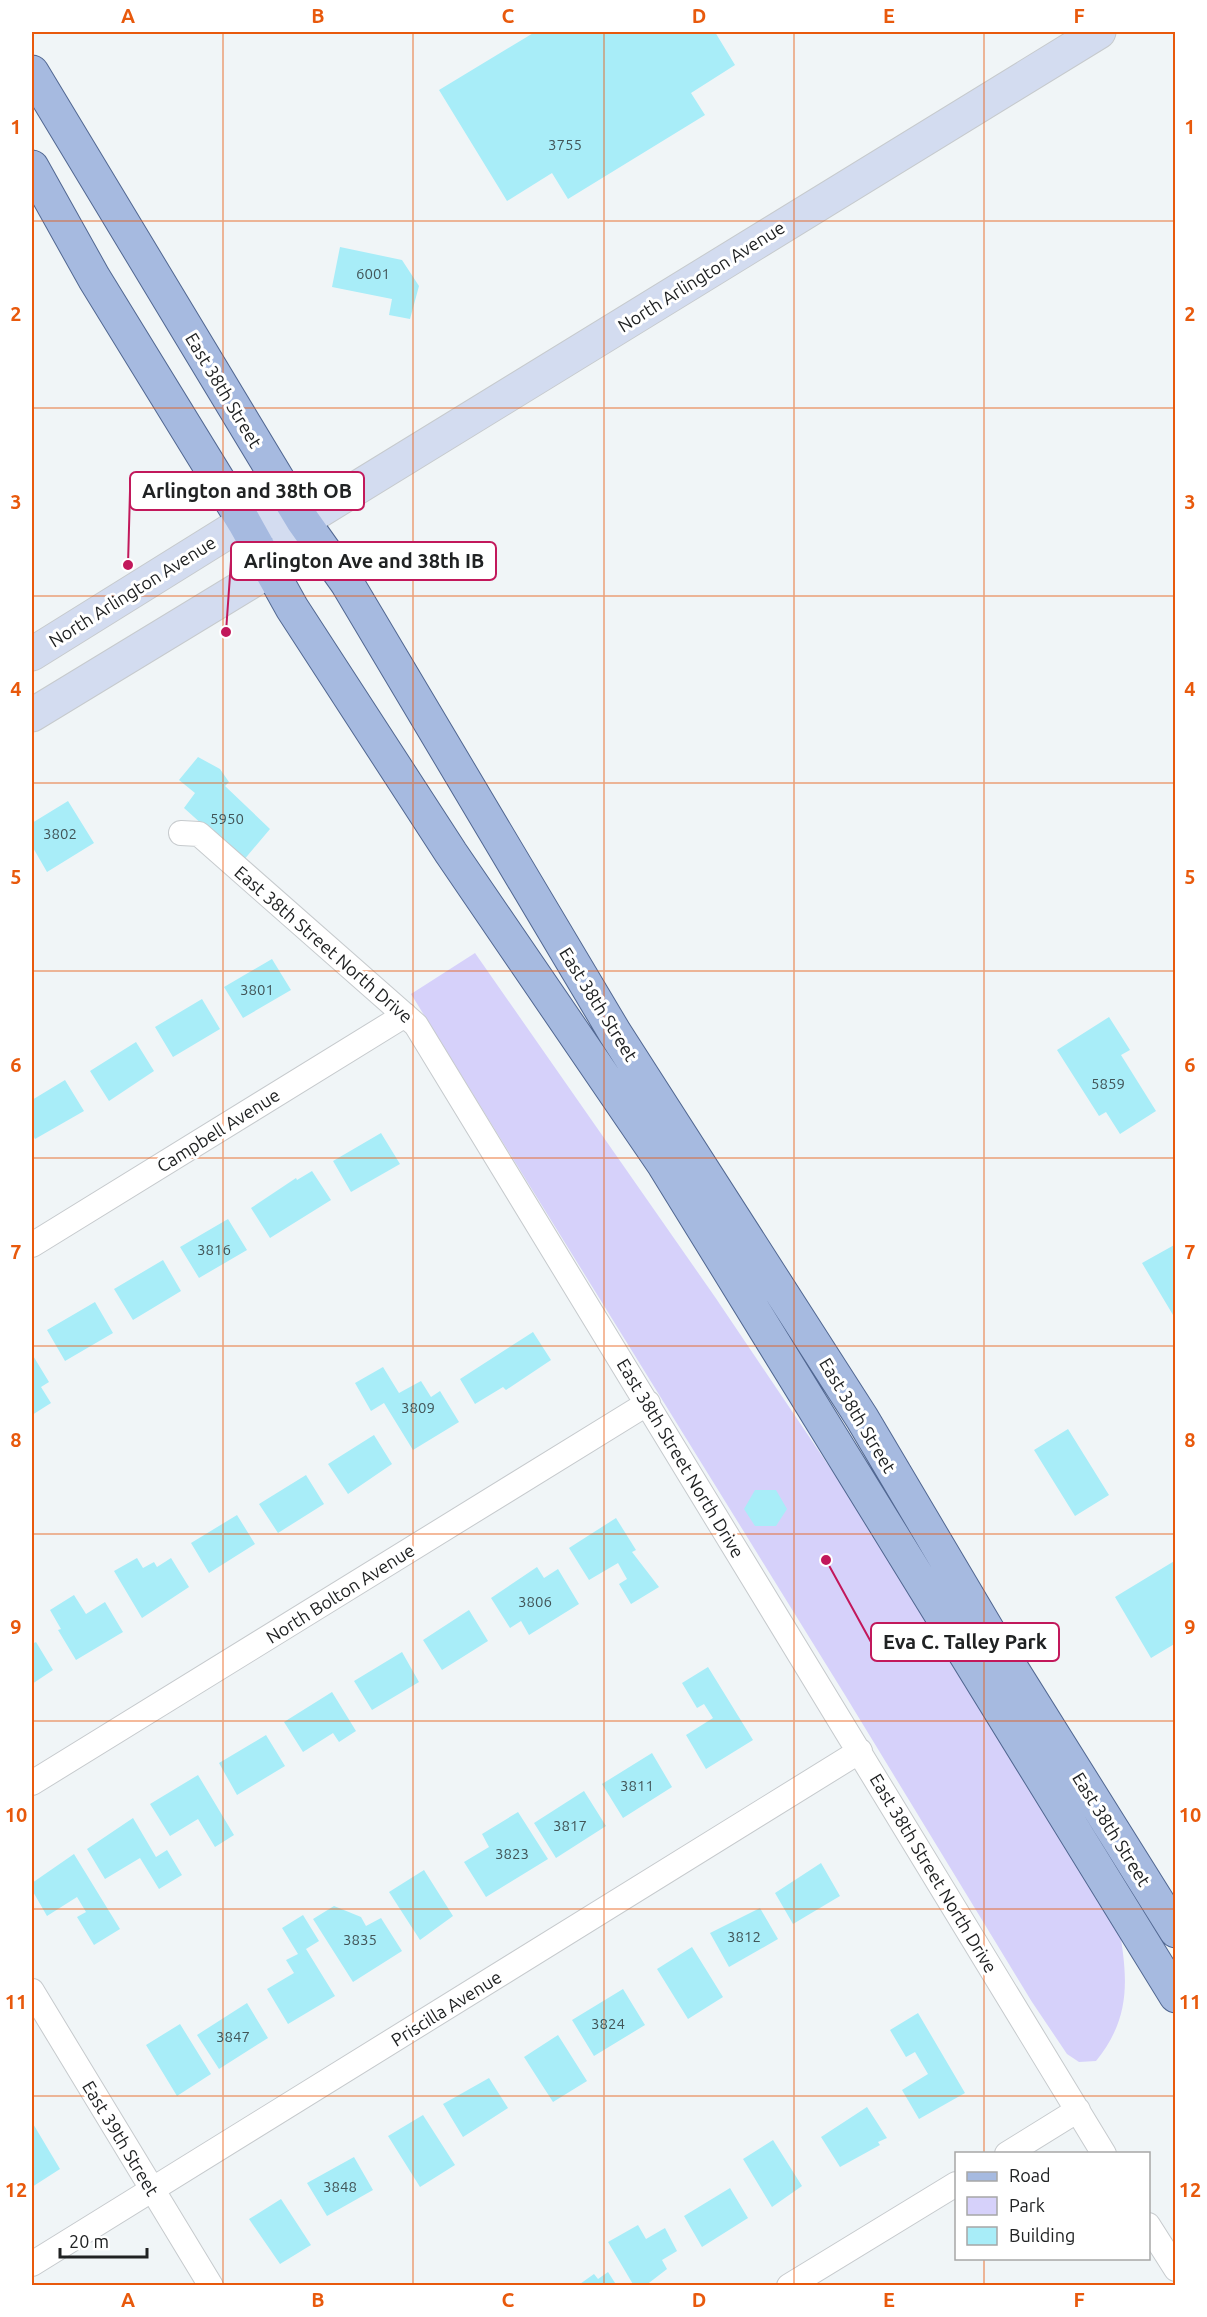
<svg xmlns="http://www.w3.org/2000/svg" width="1207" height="2317" font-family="Ubuntu,sans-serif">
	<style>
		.green { fill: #d6d1fa }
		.building { fill: #a8edf8 }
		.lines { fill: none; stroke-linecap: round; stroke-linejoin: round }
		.street-casing { stroke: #c6cacd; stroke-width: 26 }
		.secondary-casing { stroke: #c6cacd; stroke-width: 35 }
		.primary-casing { stroke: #516791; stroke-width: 35 }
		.street { stroke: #fff; stroke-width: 24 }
		.secondary { stroke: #d3dcf0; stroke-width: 33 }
		.primary { stroke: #a6bae0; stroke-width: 33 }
		.grid { fill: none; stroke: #e8590c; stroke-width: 1.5; stroke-opacity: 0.55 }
		.labels { text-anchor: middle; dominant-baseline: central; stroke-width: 6; stroke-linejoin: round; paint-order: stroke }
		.number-label { font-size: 15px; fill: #425558 }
		.street-label { font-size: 18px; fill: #202223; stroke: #fff }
		.leader { fill: none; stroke: #c2185b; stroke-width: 2 }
		.callout-dot { fill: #c2185b; stroke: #fff; stroke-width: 2 }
		.callout { fill: #fff; stroke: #c2185b; stroke-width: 2 }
		.callout-label { font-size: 20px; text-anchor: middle; font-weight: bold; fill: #202223 }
		.neatline { fill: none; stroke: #e8590c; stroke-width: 2 }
		.grid-label { font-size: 20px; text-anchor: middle; font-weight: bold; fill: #e8590c }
	</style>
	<rect width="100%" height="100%" fill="#f0f5f7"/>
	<path class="green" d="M 475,953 L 715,1297 L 932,1619 L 1119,1927 C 1128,1979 1131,2018 1096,2061 L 1079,2062 L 1067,2054 L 1032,2002 L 845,1695 L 411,994 Z"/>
	<path class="building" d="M 535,32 L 715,32 L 735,65 L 691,93 L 705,115 L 568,199 L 552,173 L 507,201 L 439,90 Z
		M 340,247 L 402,260 L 419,286 L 410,319 L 389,315 L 392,299 L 332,287 Z
		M 198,757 L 220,769 L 229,782 L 225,786 L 270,829 L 243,861 L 184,808 L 195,793 L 179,780 Z
		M 68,801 L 94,843 L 47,872 L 32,846 L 32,823 Z
		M 272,959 L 291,990 L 243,1018 L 224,987 Z
		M 202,999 L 220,1029 L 173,1057 L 155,1027 Z
		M 1109,1017 L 1130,1050 L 1121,1055 L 1156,1111 L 1120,1134 L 1106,1112 L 1099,1116 L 1057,1050 Z
		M 136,1042 L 154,1071 L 109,1101 L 90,1071 Z
		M 65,1080 L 84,1111 L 35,1139 L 32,1133 L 32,1100 Z
		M 381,1133 L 400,1164 L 351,1192 L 333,1161 Z
		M 312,1171 L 331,1200 L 270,1238 L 251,1208 L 296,1178 L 297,1180 Z
		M 228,1219 L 247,1250 L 199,1278 L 180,1247 Z
		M 1176,1244 L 1176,1320 L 1142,1263 Z
		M 163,1260 L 181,1291 L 133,1320 L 114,1289 Z
		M 95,1302 L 113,1333 L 65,1361 L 47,1330 Z
		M 533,1332 L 551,1360 L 506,1390 L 503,1387 L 475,1404 L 460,1379 Z
		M 32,1354 L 49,1382 L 41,1387 L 51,1403 L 32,1415 Z
		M 383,1367 L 399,1393 L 421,1381 L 431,1397 L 440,1391 L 459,1422 L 413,1450 L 384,1403 L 371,1411 L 355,1383 Z
		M 1068,1429 L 1109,1495 L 1075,1516 L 1034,1450 Z
		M 374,1435 L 392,1464 L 348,1494 L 328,1464 Z
		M 306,1475 L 324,1504 L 278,1533 L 259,1504 Z
		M 755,1490 L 776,1490 L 787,1509 L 776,1526 L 755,1526 L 744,1509 Z
		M 237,1515 L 255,1544 L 209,1573 L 191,1543 Z
		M 616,1518 L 636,1550 L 632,1552 L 659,1587 L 631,1604 L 619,1584 L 627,1579 L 618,1563 L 589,1580 L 569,1548 Z
		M 137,1558 L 143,1568 L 154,1562 L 157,1567 L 171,1558 L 189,1587 L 142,1618 L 114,1571 Z
		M 1176,1560 L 1176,1643 L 1151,1658 L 1115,1597 Z
		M 537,1567 L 544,1578 L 558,1569 L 579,1604 L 529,1635 L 521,1621 L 510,1628 L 491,1598 Z
		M 74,1595 L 86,1614 L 105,1602 L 123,1632 L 76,1660 L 58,1630 L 61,1629 L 50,1610 Z
		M 469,1610 L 488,1641 L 442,1670 L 423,1640 Z
		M 36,1642 L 53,1670 L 32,1684 L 32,1644 Z
		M 402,1652 L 419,1682 L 372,1710 L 354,1681 Z
		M 708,1667 L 753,1740 L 706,1769 L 686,1735 L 713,1718 L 704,1704 L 697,1708 L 682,1683 Z
		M 332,1692 L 356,1731 L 339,1742 L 333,1733 L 303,1752 L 284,1722 Z
		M 266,1735 L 285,1766 L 237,1795 L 219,1763 Z
		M 652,1753 L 672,1787 L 623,1818 L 602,1784 Z
		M 198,1775 L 234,1835 L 215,1847 L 198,1819 L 170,1836 L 150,1804 Z
		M 584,1791 L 606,1826 L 556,1858 L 534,1823 Z
		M 518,1812 L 548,1859 L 486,1897 L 464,1862 L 489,1847 L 482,1834 Z
		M 133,1818 L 156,1857 L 167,1850 L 182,1875 L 159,1889 L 140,1858 L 105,1879 L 87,1849 Z
		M 74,1854 L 120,1929 L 94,1945 L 77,1917 L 86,1912 L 77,1897 L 47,1916 L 32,1890 L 32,1883 Z
		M 821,1863 L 840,1896 L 793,1924 L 775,1893 Z
		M 424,1870 L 453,1916 L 420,1940 L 389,1892 Z
		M 334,1906 L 361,1917 L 366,1926 L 381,1918 L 402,1951 L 353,1982 L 313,1919 Z
		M 760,1908 L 778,1939 L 729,1967 L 710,1933 Z
		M 303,1915 L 319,1941 L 306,1949 L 335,1996 L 288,2024 L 267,1989 L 294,1973 L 286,1960 L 298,1954 L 282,1928 Z
		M 692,1947 L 723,1997 L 688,2019 L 657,1969 Z
		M 623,1989 L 645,2025 L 594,2056 L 572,2020 Z
		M 247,2003 L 268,2038 L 219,2069 L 197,2035 Z
		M 918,2013 L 965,2093 L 919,2119 L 902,2090 L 928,2074 L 915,2052 L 906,2057 L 890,2030 Z
		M 180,2024 L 211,2074 L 177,2096 L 146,2045 Z
		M 558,2035 L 587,2081 L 553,2102 L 524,2057 Z
		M 489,2078 L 508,2108 L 463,2137 L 443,2104 Z
		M 867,2107 L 887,2138 L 878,2142 L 880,2145 L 840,2167 L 821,2137 Z
		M 423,2115 L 455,2165 L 420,2187 L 388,2136 Z
		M 32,2122 L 60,2169 L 32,2187 Z
		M 773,2140 L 802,2186 L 772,2207 L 743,2159 Z
		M 354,2157 L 373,2190 L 327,2216 L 307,2183 Z
		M 730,2188 L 748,2218 L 702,2247 L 684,2216 Z
		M 281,2199 L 311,2245 L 280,2264 L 249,2219 Z
		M 638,2225 L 646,2239 L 665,2228 L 677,2251 L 662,2260 L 667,2269 L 645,2286 L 634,2286 L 608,2242 Z
		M 608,2272 L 617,2286 L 577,2286 L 594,2274 L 598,2279 Z"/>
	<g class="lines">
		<g class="street-casing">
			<path id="street" d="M 181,833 L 199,834 L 416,1025 L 1104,2154
				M 32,1245 L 405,1015
				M 32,1783 L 648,1403
				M 32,1991 L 211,2286
				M 1007,2154 L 1078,2110
				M 1148,2225 L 1176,2269
				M 32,2264 L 860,1751
				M 789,2286 L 956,2184"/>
		</g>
		<g class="secondary-casing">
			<path id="secondary" d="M 32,654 L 244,522 L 303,521
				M 32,715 L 272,569 L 303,521 L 1099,32"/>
		</g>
		<g class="primary-casing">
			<path id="primary" d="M 32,72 L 303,521 L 347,583 L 615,1033 L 862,1418 L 990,1634 L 1176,1931
				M 32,167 L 94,278 L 244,522 L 292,608 L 451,853 L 664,1165 L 1176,1996"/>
		</g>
		<use href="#street" class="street"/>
		<use href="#secondary" class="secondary"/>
		<use href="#primary" class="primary"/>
	</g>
	<path class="grid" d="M 223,32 L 223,2286M 413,32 L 413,2286M 604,32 L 604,2286M 794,32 L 794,2286M 984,32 L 984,2154M 32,221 L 1176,221M 32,408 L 1176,408M 32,596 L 1176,596M 32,783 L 1176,783M 32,971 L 1176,971M 32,1158 L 1176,1158M 32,1346 L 1176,1346M 32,1534 L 1176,1534M 32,1721 L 1176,1721M 32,1909 L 1176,1909M 32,2096 L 1176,2096M 984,2258 L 984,2286"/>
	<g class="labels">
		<g class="number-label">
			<text x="565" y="144">3755</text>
			<text x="373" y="273">6001</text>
			<text x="227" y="818">5950</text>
			<text x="60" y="833">3802</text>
			<text x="257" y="989">3801</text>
			<text x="1108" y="1083">5859</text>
			<text x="214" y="1249">3816</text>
			<text x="418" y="1407">3809</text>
			<text x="535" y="1601">3806</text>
			<text x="637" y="1785">3811</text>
			<text x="570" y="1825">3817</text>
			<text x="512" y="1853">3823</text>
			<text x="744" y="1936">3812</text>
			<text x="360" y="1939">3835</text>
			<text x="608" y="2023">3824</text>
			<text x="233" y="2036">3847</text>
			<text x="340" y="2186">3848</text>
		</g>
		<g class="street-label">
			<text transform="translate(701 276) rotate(-32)">North Arlington Avenue</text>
			<text transform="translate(224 390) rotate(59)">East 38th Street</text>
			<text transform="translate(132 591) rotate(-32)">North Arlington Avenue</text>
			<text transform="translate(324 944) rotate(41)">East 38th Street North Drive</text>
			<text transform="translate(599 1004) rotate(58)">East 38th Street</text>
			<text transform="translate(218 1130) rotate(-32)">Campbell Avenue</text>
			<text transform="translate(858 1415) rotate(59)">East 38th Street</text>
			<text transform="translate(681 1458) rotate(59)">East 38th Street North Drive</text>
			<text transform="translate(340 1593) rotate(-32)">North Bolton Avenue</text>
			<text transform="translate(1112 1829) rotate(58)">East 38th Street</text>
			<text transform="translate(934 1873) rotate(59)">East 38th Street North Drive</text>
			<text transform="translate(446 2008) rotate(-32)">Priscilla Avenue</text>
			<text transform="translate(121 2138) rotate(59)">East 39th Street</text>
		</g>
	</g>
	<path class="leader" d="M128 565L130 491M226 632L231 561M826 1560L871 1642"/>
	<g class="callout-dot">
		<circle cx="128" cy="565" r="6"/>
		<circle cx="226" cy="632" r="6"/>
		<circle cx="826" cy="1560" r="6"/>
	</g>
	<g class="callout">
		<rect x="130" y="472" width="234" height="38" rx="6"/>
		<rect x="231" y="542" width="265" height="38" rx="6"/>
		<rect x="871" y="1623" width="188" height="38" rx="6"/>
	</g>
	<g class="callout-label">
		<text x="247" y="498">Arlington and 38th OB</text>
		<text x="364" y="568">Arlington Ave and 38th IB</text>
		<text x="965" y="1649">Eva C. Talley Park</text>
	</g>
	<rect width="1207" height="2317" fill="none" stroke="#ffffff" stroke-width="66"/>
	<rect x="955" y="2152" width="195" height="108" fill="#ffffff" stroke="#a6a7a7" stroke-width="1.5"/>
	<rect x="967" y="2172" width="30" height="9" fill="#a6bae0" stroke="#a6a7a7" stroke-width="1.5"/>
	<text x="1009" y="2182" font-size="18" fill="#202223">Road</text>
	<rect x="967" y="2197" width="30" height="18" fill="#d6d1fa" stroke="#a6a7a7" stroke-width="1.5"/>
	<text x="1009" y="2212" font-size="18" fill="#202223">Park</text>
	<rect x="967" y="2227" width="30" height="18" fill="#a8edf8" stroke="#a6a7a7" stroke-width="1.5"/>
	<text x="1009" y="2242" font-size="18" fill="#202223">Building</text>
	<path d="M60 2248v9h87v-9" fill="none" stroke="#202223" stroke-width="3"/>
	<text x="69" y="2248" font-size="18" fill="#202223" stroke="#ffffff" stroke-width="4.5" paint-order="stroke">20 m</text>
	<rect x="33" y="33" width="1141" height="2251" class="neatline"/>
	<g class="grid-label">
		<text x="128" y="23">A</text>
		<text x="318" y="23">B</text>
		<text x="508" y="23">C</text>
		<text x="699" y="23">D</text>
		<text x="889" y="23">E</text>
		<text x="1079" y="23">F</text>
		<text x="16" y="134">1</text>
		<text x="1190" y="134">1</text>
		<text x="16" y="321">2</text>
		<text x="1190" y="321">2</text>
		<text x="16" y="509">3</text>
		<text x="1190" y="509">3</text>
		<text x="16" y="696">4</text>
		<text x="1190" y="696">4</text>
		<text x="16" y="884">5</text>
		<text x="1190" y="884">5</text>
		<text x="16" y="1072">6</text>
		<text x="1190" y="1072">6</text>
		<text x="16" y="1259">7</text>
		<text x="1190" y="1259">7</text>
		<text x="16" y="1447">8</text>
		<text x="1190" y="1447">8</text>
		<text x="16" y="1634">9</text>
		<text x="1190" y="1634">9</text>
		<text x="16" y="1822">10</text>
		<text x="1190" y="1822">10</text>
		<text x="16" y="2009">11</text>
		<text x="1190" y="2009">11</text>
		<text x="16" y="2197">12</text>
		<text x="1190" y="2197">12</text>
		<text x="128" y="2307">A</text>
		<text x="318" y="2307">B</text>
		<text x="508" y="2307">C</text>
		<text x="699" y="2307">D</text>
		<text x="889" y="2307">E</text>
		<text x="1079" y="2307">F</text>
	</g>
</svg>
